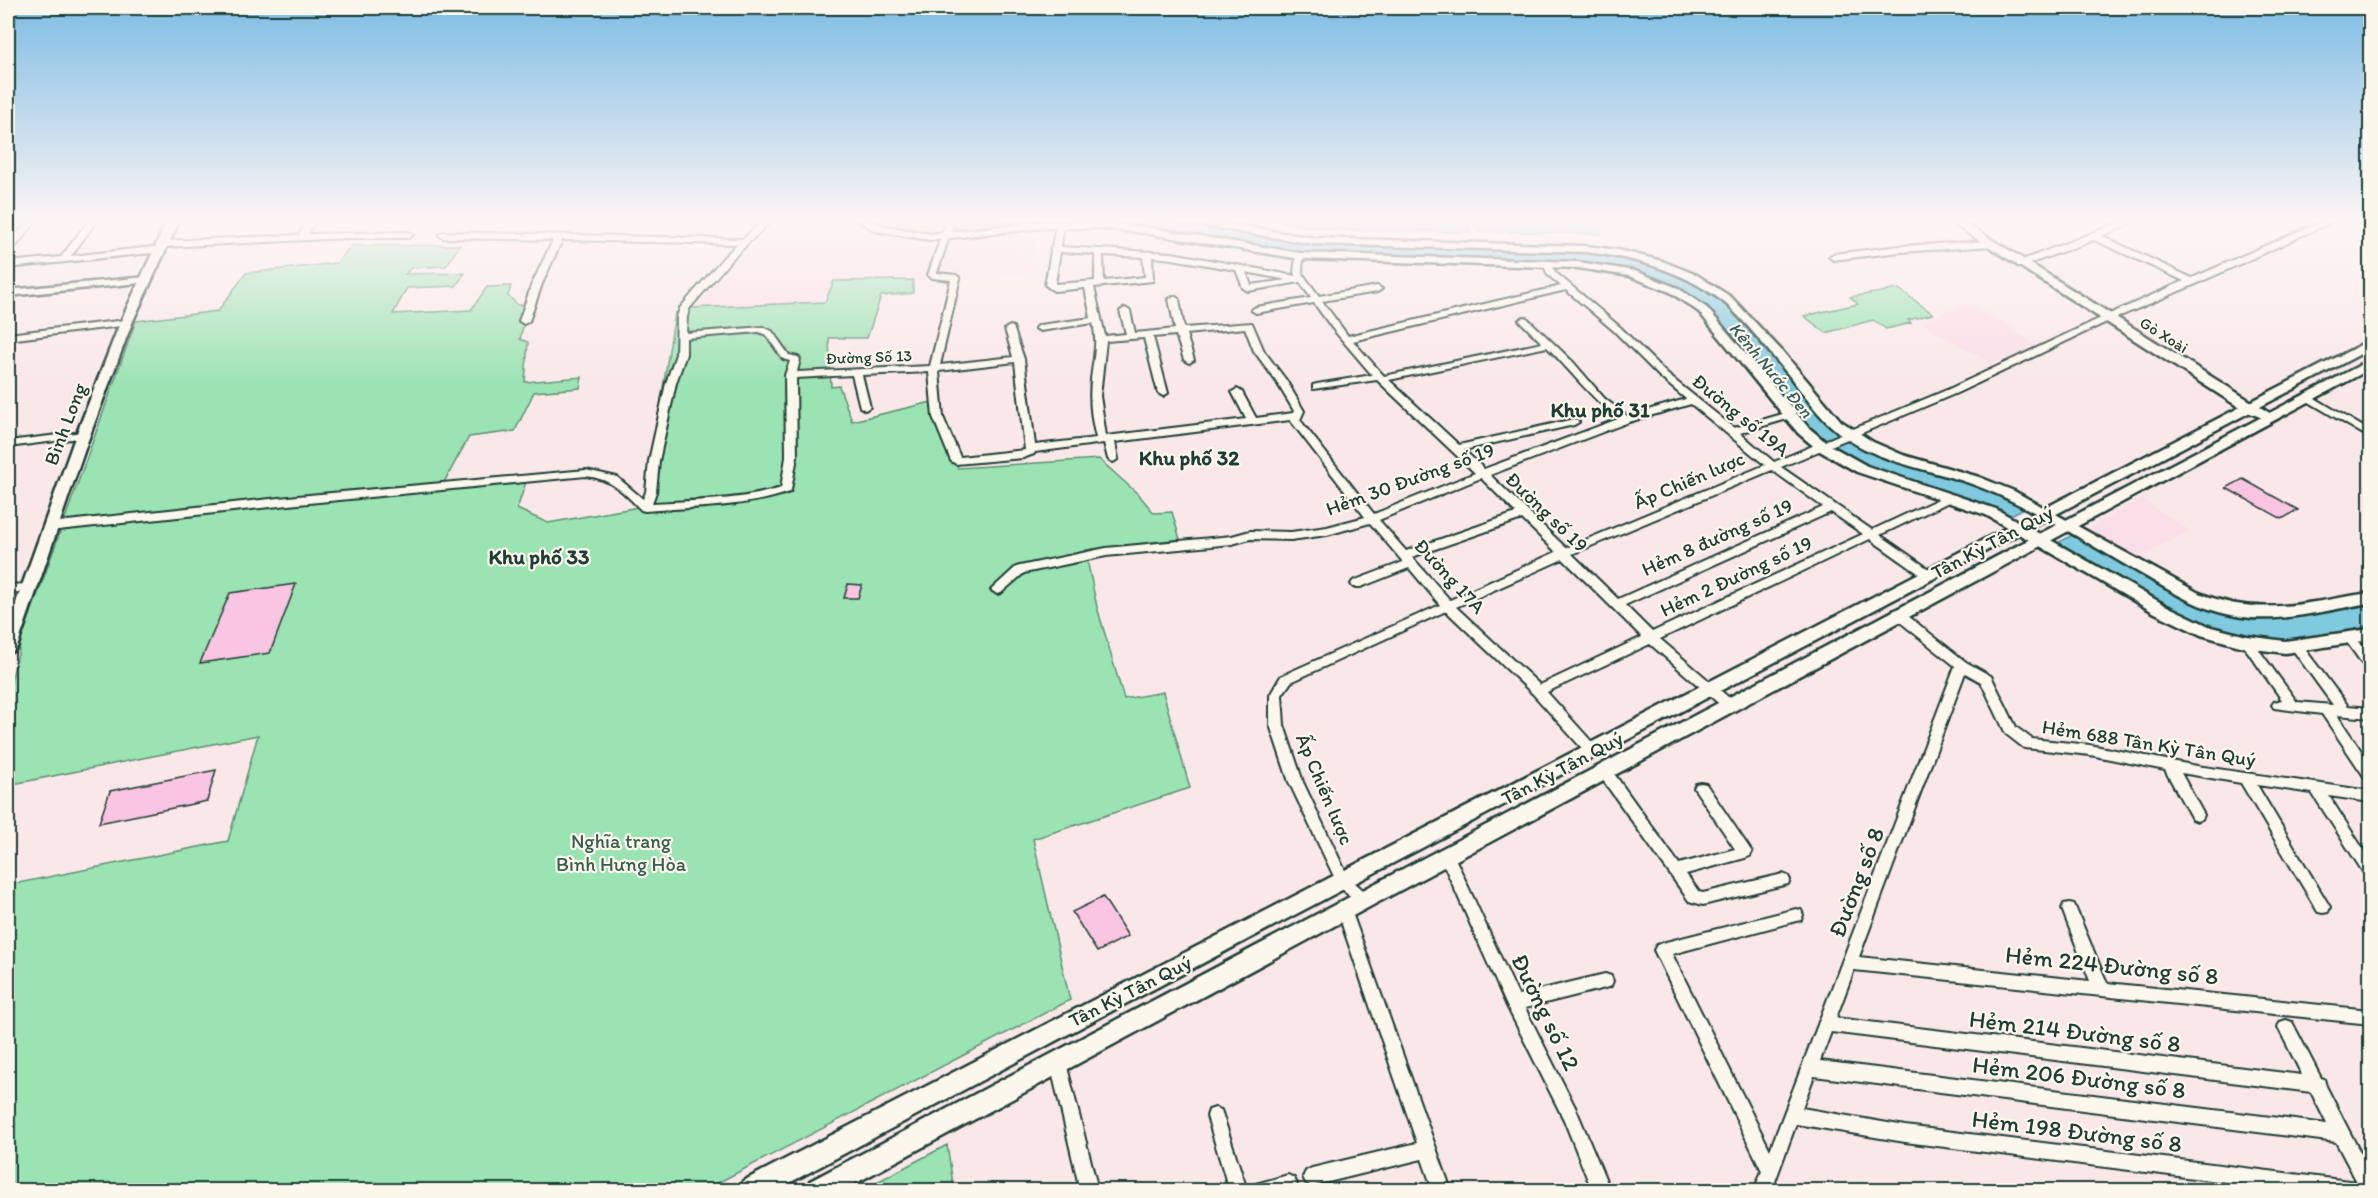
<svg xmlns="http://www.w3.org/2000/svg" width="2378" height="1198" font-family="Itim,sans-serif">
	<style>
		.built { fill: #fadee7 }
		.green { fill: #9ae3b2; stroke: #5c9073; stroke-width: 1.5 }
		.water { fill: #7fcadf; stroke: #59929b; stroke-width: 1.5 }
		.building { fill: #f9c5e2; stroke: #1f3d34; stroke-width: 1.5 }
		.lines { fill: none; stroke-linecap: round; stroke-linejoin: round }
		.minor-casing { stroke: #1f3d34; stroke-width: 4 }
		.tertiary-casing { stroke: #1f3d34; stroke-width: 5 }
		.secondary-casing { stroke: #1f3d34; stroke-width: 5 }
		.minor { fill: #fbf7ec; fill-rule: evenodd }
		.tertiary { fill: #fbf7ec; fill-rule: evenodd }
		.secondary { fill: #fbf7ec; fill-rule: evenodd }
		.labels { text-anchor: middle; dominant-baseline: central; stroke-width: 4.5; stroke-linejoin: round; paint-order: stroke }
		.far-street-label { font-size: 16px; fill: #1f3d34; stroke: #fbf7ec }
		.far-water-label { font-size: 18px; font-style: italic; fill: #37605f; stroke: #fbf7ec }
		.street-label { font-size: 20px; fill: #1f3d34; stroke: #fbf7ec }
		.park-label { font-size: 20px; fill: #385e4d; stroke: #fbf7ec }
		.neighbourhood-label { font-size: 21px; font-weight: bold; fill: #1f3d34; stroke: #fbf7ec }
		.near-street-label { font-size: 24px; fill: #1f3d34; stroke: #fbf7ec }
	</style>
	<rect width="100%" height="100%" fill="#fae8e9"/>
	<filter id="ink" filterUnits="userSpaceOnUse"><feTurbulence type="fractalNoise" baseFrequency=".0167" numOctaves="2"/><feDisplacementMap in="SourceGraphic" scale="12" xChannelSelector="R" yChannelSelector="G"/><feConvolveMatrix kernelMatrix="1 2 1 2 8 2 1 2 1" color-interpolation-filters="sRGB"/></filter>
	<g filter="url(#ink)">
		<path class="built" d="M 782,219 L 849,219 L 884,235 L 938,240 L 927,280 L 834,281 L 825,302 L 698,307 L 719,280 Z
			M 988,235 L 1036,235 L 1028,274 L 962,273 L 960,276 L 938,272 L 937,270 L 946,240 Z
			M 1968,303 L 2018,331 L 2016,333 L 2037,345 L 1992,364 L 1919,322 Z
			M 2142,499 L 2190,531 L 2137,558 L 2087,529 Z"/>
		<path class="green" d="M 869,219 L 943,219 L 936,233 L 889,226 Z
			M 958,219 L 970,219 L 970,222 L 1026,222 L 959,232 L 955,230 Z
			M 460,245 L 446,266 L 411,268 L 405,274 L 465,273 L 456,286 L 407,288 L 393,314 L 471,310 L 487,287 L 511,286 L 508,296 L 518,305 L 528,305 L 520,339 L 528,342 L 525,382 L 582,377 L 580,388 L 534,392 L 515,431 L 469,437 L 442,486 L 526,482 L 517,509 L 548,523 L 644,506 L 675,313 L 690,308 L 825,302 L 834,281 L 913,280 L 913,293 L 881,296 L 867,338 L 829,338 L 831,387 L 839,386 L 852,421 L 932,402 L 958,468 L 1099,459 L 1139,495 L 1154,513 L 1172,512 L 1180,539 L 1085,550 L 1097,607 L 1124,699 L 1163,692 L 1190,788 L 1033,839 L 1070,1000 L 704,1190 L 8,1190 L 8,885 L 228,841 L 258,735 L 8,785 L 8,693 L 22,638 L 136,321 L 218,311 L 246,273 L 337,263 L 351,246 Z
			M 1899,289 L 1933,314 L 1908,320 L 1911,323 L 1886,329 L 1873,320 L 1826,333 L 1804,316 L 1858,304 L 1850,297 Z
			M 947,1145 L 954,1190 L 862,1190 Z"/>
		<path class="water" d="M 970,219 L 1162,219 L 1301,243 L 1578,251 L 1631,259 L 1680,275 L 1723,301 L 1827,422 L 1848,439 L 1885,459 L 1983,488 L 2026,507 L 2009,516 L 1969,498 L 1881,472 L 1839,451 L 1811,430 L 1706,305 L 1676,286 L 1641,272 L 1582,261 L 1306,253 L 1110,222 L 969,222 Z
			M 1266,219 L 1463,219 L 1471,232 C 1404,230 1331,235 1266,219 Z
			M 1471,219 L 1601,219 L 1601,234 L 1479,231 Z
			M 2074,534 L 2199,605 L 2230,616 L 2252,620 L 2272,620 L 2370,604 L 2370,626 C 2342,631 2313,639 2284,640 C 2203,642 2125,582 2058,543 Z"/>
		<path class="building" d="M 2243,479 L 2298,510 L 2282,519 L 2226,488 Z
			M 296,584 L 270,653 L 200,663 L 230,593 Z
			M 848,584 L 862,585 L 858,598 L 844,598 Z
			M 216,770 L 207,801 L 99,823 L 110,791 Z
			M 1103,897 L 1128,936 L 1097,952 L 1072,912 Z"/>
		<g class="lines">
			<g class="minor-casing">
				<path id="minor" d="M 29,219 L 38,219 L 11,252 L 8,252 L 8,245 Z
					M 90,219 L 98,219 L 71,256 L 161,246 L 165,249 L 161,252 L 8,268 L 8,262 L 61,257 Z
					M 307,219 L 315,219 L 308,234 L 409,232 L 413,235 L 409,238 L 349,238 L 164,247 L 160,244 L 164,241 L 299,235 Z
					M 764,219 L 773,219 L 730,261 L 689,309 L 687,317 L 686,333 L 763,327 L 772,331 L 789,355 L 798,357 L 800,359 L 797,372 L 930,366 L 951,280 L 932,278 L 928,275 L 947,219 L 955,219 L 937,273 L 956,275 L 960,278 L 940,365 L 1013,357 L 1005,329 L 1010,326 L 1013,327 L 1024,359 L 1035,445 L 1096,438 C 1091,419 1089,400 1091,380 C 1093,360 1098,344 1093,323 L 1040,331 L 1035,328 L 1040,325 L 1091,318 L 1085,288 L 1054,291 L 1045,285 L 1051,251 L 1050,249 L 1052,247 L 1056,224 L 1060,221 L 1064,224 L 1061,247 L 1172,253 L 1296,276 L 1294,273 L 1296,256 L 1303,254 L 1302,273 L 1319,296 L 1377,286 L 1382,289 L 1377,292 L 1322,301 L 1348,336 L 1561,286 L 1548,275 L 1543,264 L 1547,261 L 1550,262 L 1555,272 L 1620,327 L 1667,374 L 1734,428 L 1786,413 L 1794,413 L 1795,415 L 1794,417 L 1740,433 L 1774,462 L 1949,389 L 2105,316 L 2184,281 L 2094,240 L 2023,266 L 2017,266 L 2017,262 L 2128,219 L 2140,219 L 2102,236 L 2192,278 L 2326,219 L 2338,219 L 2196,284 L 2111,320 L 1957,393 L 1781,467 L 1872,530 L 1947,495 L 1955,495 L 1957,497 L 1955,499 L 1880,535 L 1933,572 L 1935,575 L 1933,578 L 1925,578 L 1870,539 L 1660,639 L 1734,702 L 1736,705 L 1734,708 L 1724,708 L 1650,644 L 1547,692 L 1600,751 L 1598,755 L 1593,756 L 1588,755 L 1533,694 L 1446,611 L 1291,682 L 1282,695 L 1284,725 L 1303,782 L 1348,877 L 1369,895 L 1371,900 L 1369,905 L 1364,906 L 1359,905 L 1338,885 L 1289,782 L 1270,725 L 1270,695 L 1281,676 L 1440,605 L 1409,568 L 1361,587 L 1353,587 L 1351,584 L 1353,581 L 1403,562 L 1370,523 L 1327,535 L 1291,540 L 1250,539 L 1232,544 L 1106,556 L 1024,573 L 1001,593 L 997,594 L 991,590 L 1016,567 L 1020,566 L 1106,548 L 1232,536 L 1250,531 L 1291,532 L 1327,527 L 1365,517 L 1290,420 L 1115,442 L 1118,459 L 1113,462 L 1108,459 L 1104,443 L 1035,452 L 1034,454 L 1023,458 L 956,464 L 951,461 L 933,417 L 929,372 L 862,375 L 870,407 L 865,410 L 860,407 L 852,375 L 796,378 L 797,457 L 791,490 L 790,492 C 743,508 694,507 645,511 L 641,510 C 624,492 611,479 586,476 L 298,504 L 49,531 L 43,527 L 49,523 L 298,496 L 586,470 L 617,477 L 643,499 L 646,492 L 649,461 L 666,383 L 676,354 L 677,317 L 680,308 L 724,257 L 737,244 L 562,240 L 542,284 L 529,321 L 524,324 L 519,321 L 532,284 L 553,240 L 443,238 L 439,235 L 443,232 L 743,239 ZM 1060,252 L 1095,254 L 1095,281 L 1055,284 ZM 1103,255 L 1143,257 L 1145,277 L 1104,281 ZM 1152,257 L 1172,259 L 1236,270 L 1243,288 L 1248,291 L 1300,282 L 1311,298 L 1256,307 L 1251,310 L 1256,313 L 1314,303 L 1332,328 L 1372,375 L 1317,384 L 1313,385 L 1313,389 L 1377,380 L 1475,473 L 1374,514 L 1300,420 L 1304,411 L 1286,380 L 1264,351 L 1252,323 L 1184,328 L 1179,299 L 1174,296 L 1169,299 L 1175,329 L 1135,333 L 1130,311 L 1125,308 L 1120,311 L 1126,334 L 1105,336 L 1094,287 L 1153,281 ZM 1246,272 L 1287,280 L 1251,285 ZM 1566,290 L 1614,331 L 1661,378 L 1686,399 L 1627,416 L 1604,398 L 1574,363 L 1527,318 L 1524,317 L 1519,320 L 1542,343 L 1384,376 L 1353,341 ZM 1245,328 L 1254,351 L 1276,381 L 1294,411 L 1293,413 L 1256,418 L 1242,392 L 1237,389 L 1232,392 L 1246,419 L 1106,436 L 1100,396 L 1106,341 L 1144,338 L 1158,393 L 1163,396 L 1168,393 L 1153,337 L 1176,335 L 1184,360 L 1189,363 L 1194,360 L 1186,334 ZM 759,332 L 766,335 L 783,359 L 790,361 L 785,375 L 786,457 L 781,488 C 740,501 695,500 652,503 L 656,492 L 659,461 L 676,383 L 686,354 L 686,338 ZM 1547,347 C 1571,371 1591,398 1618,419 L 1484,469 L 1464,450 L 1574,425 L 1579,422 L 1574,419 L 1459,445 L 1389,380 ZM 1015,362 L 1025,450 L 960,457 L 943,417 L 939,371 ZM 1691,404 L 1765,465 L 1566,548 L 1490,475 L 1629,422 ZM 1772,470 L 1823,507 L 1618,599 L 1572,554 ZM 1481,478 L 1516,513 L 1406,551 L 1379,520 ZM 1831,512 L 1863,534 L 1652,632 L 1625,605 ZM 1522,519 L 1556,552 L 1450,600 L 1412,557 ZM 1563,559 L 1642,637 L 1540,685 L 1456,607 Z
					M 1990,241 L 1993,242 L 1993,246 L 1900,252 L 1833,260 L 1829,257 L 1833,254 L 1900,246 Z
					M 126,320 L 129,321 L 129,325 L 8,340 L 8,334 Z
					M 2308,394 L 2370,431 L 2370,438 L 2304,399 L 2304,395 Z
					M 83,432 L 88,435 L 87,437 L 8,447 L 8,441 Z
					M 27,584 L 33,588 L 31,591 L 8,593 L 8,585 Z
					M 1899,611 L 1903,612 L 1966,662 L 1991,676 L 2016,727 L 2032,739 L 2090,745 L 2197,766 L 2370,791 L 2370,802 L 2329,796 L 2370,860 L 2370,877 L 2365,875 L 2312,793 L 2257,785 L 2330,907 L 2328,912 L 2323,913 L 2318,912 L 2241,783 L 2181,773 L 2204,815 L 2202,819 L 2197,821 L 2192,819 L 2165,770 L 2090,755 L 2024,748 L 2006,734 L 1981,682 L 1965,673 L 1859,957 L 2090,981 L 2062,909 L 2064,904 L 2069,903 L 2074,904 L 2076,909 L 2107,983 L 2370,1010 L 2370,1024 L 1854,970 L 1836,1018 L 2302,1075 L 2278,1027 L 2280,1022 L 2286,1020 L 2292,1022 L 2321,1078 L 2324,1079 L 2326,1086 L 2370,1172 L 2370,1190 L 2290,1190 L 1905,1142 L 1796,1124 L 1772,1190 L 1754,1190 L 1762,1171 L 1654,950 L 1657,945 L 1662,943 L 1796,909 L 1801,910 L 1803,915 L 1801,920 L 1796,921 L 1672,954 L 1770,1150 L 1955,666 L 1895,618 L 1893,615 L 1895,612 ZM 1831,1032 L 2311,1092 L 2327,1124 L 1820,1061 ZM 1814,1076 L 2336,1142 L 2357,1182 L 1905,1126 L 1802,1108 Z
					M 2350,634 L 2354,635 L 2370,657 L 2370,670 L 2366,669 L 2344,638 Z
					M 2247,638 L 2251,639 L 2297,702 L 2333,705 L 2293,650 L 2291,647 L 2293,644 L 2301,644 L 2348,706 L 2370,708 L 2370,718 L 2337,715 L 2370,764 L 2370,779 L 2365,778 L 2322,714 L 2274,708 L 2272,705 L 2274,702 L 2282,700 L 2241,642 Z
					M 1605,767 L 1610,768 L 1679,864 L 1735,849 L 1694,788 L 1696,784 L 1701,783 L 1706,784 L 1752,852 L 1750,856 L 1745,858 L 1686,874 L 1699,892 L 1703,893 L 1783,874 L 1788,876 L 1790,880 L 1788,884 L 1703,905 L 1689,901 L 1600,776 L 1598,772 L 1600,768 Z
					M 1447,850 L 1452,852 L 1454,856 L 1518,995 L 1605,974 L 1611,976 L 1613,981 L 1611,986 L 1605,988 L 1525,1008 L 1576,1109 L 1610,1190 L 1592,1190 L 1564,1120 L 1506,1004 L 1440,856 L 1442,852 Z
					M 1344,904 L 1349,905 L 1351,910 L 1451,1190 L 1433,1190 L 1422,1159 L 1312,1186 L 1306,1183 L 1303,1177 L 1306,1171 L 1312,1168 L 1417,1143 L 1337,910 L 1339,905 Z
					M 1058,1055 L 1064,1058 L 1066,1063 L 1098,1190 L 1080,1190 L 1050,1063 L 1052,1058 Z
					M 1215,1108 L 1221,1110 L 1223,1116 L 1247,1190 L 1229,1190 L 1207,1116 L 1209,1110 Z
					M 1288,1175 L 1294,1178 L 1297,1184 L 1294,1190 L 1253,1190 L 1256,1184 Z"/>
			</g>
			<g class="tertiary-casing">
				<path id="tertiary" d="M 855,219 L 869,219 L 884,226 L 930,234 L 1040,222 L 1097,222 L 1145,227 L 1300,253 L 1578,262 L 1635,271 L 1678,288 L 1707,308 L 1808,427 L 1828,444 L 1867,466 L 1996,509 L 2165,605 L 2211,627 L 2247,636 L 2285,641 L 2370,629 L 2370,640 L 2285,653 L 2247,648 L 2201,635 L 2155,613 L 1986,515 L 1857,472 L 1818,450 L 1798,433 L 1699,312 L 1670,292 L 1629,276 L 1578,268 L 1300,259 L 1145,233 L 1097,228 L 1040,228 L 930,240 L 877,231 Z
					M 1175,219 L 1201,219 L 1314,238 L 1586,246 L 1618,250 L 1662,261 L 1697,275 L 1731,297 L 1783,352 L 1841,421 L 1873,442 L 1903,455 L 1979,477 L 2014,491 L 2197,592 C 2260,619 2306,602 2370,593 L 2370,603 C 2326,610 2276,625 2231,615 C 2200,609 2172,592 2145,576 C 2091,546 2027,503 1969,483 C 1923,467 1868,461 1831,426 C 1813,410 1798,386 1782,367 C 1767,349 1739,313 1721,300 C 1681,270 1635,258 1586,252 L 1314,244 L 1180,222 Z
					M 1946,219 L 1959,219 L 2276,417 L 2270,421 L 2245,411 Z
					M 146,277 L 150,278 L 150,282 L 8,296 L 8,290 Z"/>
			</g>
			<g class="secondary-casing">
				<path id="secondary" d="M 168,219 L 180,219 L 132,323 L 87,443 L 17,647 L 14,651 L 8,653 L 8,625 L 73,443 L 120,323 Z
					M 2370,340 L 2370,349 L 1091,1022 L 776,1190 L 740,1190 L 743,1181 Z
					M 2370,360 L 2370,369 L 843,1190 L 807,1190 L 810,1181 Z"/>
			</g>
			<use href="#minor" class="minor"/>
			<use href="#tertiary" class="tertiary"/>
			<use href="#secondary" class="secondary"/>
		</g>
	</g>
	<linearGradient id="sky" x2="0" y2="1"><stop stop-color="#7ebde4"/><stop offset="0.57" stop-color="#fdf5f5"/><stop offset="1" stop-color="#fdf5f5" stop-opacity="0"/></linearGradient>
	<rect width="2378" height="387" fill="url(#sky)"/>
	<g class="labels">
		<g class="far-street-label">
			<text transform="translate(2164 335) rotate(32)">Gò Xoài</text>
			<text transform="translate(869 357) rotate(-2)">Đường Số 13</text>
		</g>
		<g class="far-water-label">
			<text transform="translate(1771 370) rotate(50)">Kênh Nước Đen</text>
		</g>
		<g class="street-label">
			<text transform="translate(1741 415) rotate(39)">Đường số 19A</text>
			<text transform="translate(65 424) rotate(-69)">Bình Long</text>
			<text transform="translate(1410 479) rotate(-20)">Hẻm 30 Đường số 19</text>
			<text transform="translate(1689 480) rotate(-23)">Ấp Chiến lược</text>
			<text transform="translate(1547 512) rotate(44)">Đường số 19</text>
			<text transform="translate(1717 537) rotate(-24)">Hẻm 8 đường số 19</text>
			<text transform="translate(1992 542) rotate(-28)">Tân Kỳ Tân Quý</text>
			<text transform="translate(1450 576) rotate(47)">Đường 17A</text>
			<text transform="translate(1736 576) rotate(-25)">Hẻm 2 Đường số 19</text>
			<text transform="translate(2149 743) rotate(9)">Hẻm 688 Tân Kỳ Tân Quý</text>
			<text transform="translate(1562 768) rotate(-28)">Tân Kỳ Tân Quý</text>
			<text transform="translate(1325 789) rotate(67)">Ấp Chiến lược</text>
			<text transform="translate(1130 991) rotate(-27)">Tân Kỳ Tân Quý</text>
		</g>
		<g class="park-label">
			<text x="621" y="841">Nghĩa trang<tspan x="621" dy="23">Bình Hưng Hòa</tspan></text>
		</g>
		<g class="neighbourhood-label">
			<text x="1600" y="409">Khu phố 31</text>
			<text x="1189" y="457">Khu phố 32</text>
			<text x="539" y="556">Khu phố 33</text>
		</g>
		<g class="near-street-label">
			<text transform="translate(1856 882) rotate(-69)">Đường số 8</text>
			<text transform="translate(2112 965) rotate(6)">Hẻm 224 Đường số 8</text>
			<text transform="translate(1546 1012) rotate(64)">Đường số 12</text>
			<text transform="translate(2075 1031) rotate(7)">Hẻm 214 Đường số 8</text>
			<text transform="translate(2079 1077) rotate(7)">Hẻm 206 Đường số 8</text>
			<text transform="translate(2077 1131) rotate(7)">Hẻm 198 Đường số 8</text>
		</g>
	</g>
	<rect width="2378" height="1198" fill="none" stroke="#fbf7ec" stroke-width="30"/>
	<rect x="15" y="15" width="2348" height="1168" fill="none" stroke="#1f3d34" stroke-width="2" filter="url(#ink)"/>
</svg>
